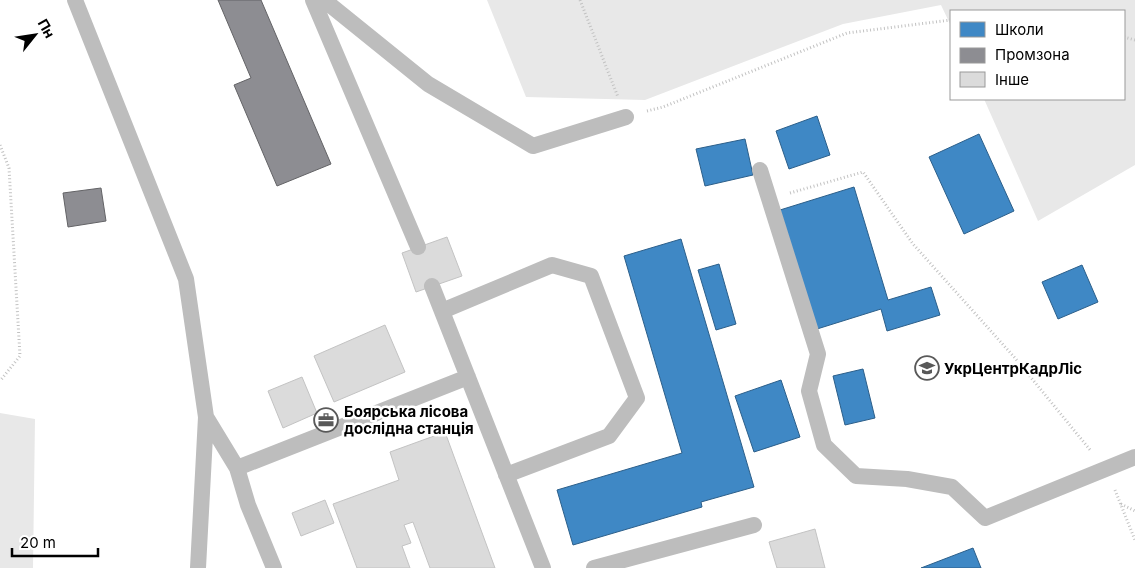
<svg xmlns="http://www.w3.org/2000/svg" width="1135" height="568" font-family="Inter,sans-serif">
	<style>
		.green { fill: #e8e8e8 }
		.schools { fill: #3f88c5; stroke: #2c5f8a }
		.industry { fill: #8d8d92; stroke: #636366 }
		.building { fill: #dbdbdb; stroke: #c3c3c3 }
		.lines { fill: none; stroke-linecap: round; stroke-linejoin: round }
		.path { stroke: #c2c2c2; stroke-width: 3; stroke-dasharray: 1 2.5; stroke-linecap: butt }
		.lane { stroke: #bdbdbd; stroke-width: 16 }
		.labels { text-anchor: middle; dominant-baseline: central; stroke-width: 5; stroke-linejoin: round; paint-order: stroke }
		.poi-label { font-size: 15px; font-weight: bold; fill: #000; stroke: #fff; text-anchor: start }
	</style>
	<rect width="100%" height="100%" fill="#fff"/>
	<path class="green" d="M 487,0 L 1135,0 L 1135,165 L 1038,221 L 984,99 L 1124,99 L 1124,11 L 951,11 L 951,26 L 941,5 L 843,24 L 645,100 L 526,97 Z
		M 0,413 L 35,419 L 33,568 L 0,568 Z"/>
	<path class="schools" d="M 817,116 L 830,155 L 789,169 L 776,131 Z
		M 979,134 L 1014,211 L 964,234 L 929,157 Z
		M 745,139 L 753,175 L 705,186 L 696,149 Z
		M 854,187 L 888,300 L 931,287 L 940,315 L 887,331 L 881,309 L 817,329 L 780,210 Z
		M 681,239 L 754,487 L 701,502 L 702,507 L 573,545 L 557,490 L 682,453 L 624,256 Z
		M 719,264 L 736,324 L 716,330 L 698,270 Z
		M 1082,265 L 1098,302 L 1058,319 L 1042,282 Z
		M 863,369 L 875,418 L 845,425 L 833,376 Z
		M 781,380 L 800,437 L 754,452 L 735,396 Z
		M 973,548 L 981,568 L 921,568 Z"/>
	<path class="industry" d="M 218,0 L 261,0 L 331,164 L 277,186 L 234,85 L 251,78 Z
		M 101,188 L 106,221 L 68,227 L 63,193 Z"/>
	<path class="building" d="M 447,237 L 462,276 L 416,292 L 402,253 Z
		M 385,325 L 405,372 L 334,402 L 314,356 Z
		M 302,377 L 317,413 L 283,428 L 268,391 Z
		M 445,432 L 495,568 L 430,568 L 413,522 L 404,525 L 411,543 L 402,546 L 410,568 L 357,568 L 333,504 L 399,480 L 390,452 Z
		M 325,500 L 334,523 L 301,536 L 292,513 Z
		M 815,529 L 825,568 L 777,568 L 769,542 Z"/>
	<g class="lines">
		<path class="path" d="M 580,0 L 618,97
			M 1124,37 L 1135,40
			M 647,111 L 663,107 L 847,33 L 951,20
			M 0,145 L 9,168 L 20,356 L 0,381
			M 790,193 L 863,172 L 913,244 L 1015,358 L 1091,451
			M 1115,490 L 1135,540
			M 1121,504 L 1135,511"/>
		<path class="lane" d="M 75,0 L 186,279 L 206,417 L 237,468 L 468,377
			M 313,0 L 418,247
			M 324,0 L 428,84 L 533,146 L 626,117
			M 760,170 L 818,354 L 809,391 L 824,445 L 856,476 L 907,479 L 952,487 L 985,518 L 1135,457
			M 432,286 L 543,568
			M 442,311 L 552,265 L 591,276 L 637,398 L 609,436 L 506,475
			M 237,468 L 248,505 L 274,568
			M 198,568 L 206,417
			M 594,568 L 754,525"/>
	</g>
	<defs>
		<g id="university-ring" transform="scale(1.25)"><circle r="9.5" fill="#fff" stroke="#595959" stroke-width="1.5"/><path d="M0-5L7-2L0 1L-7-2ZM-4 1L0 2.5L4 1V4Q0 6-4 4Z" fill="#595959"/></g>
		<g id="office-ring" transform="scale(1.25)"><circle r="9.5" fill="#fff" stroke="#595959" stroke-width="1.5"/><path d="M-6-3h4V-5.5h4V-3h4V5H-6ZM-1-4.5V-3h2v-1.5ZM-6 0V1H6V0Z" fill="#595959"/></g>
	</defs>
	<g fill-rule="evenodd">
		<use href="#university-ring" x="927" y="368"/>
		<use href="#office-ring" x="326" y="420"/>
	</g>
	<g class="labels">
		<g class="poi-label">
			<text x="944" y="368">УкрЦентрКадрЛіс</text>
			<text x="344" y="411">Боярська лісова<tspan x="344" dy="17">дослідна станція</tspan></text>
		</g>
	</g>
	<rect x="950" y="10" width="175" height="90" fill="#ffffff" stroke="#999999"/>
	<rect x="960" y="22" width="25" height="15" fill="#3f88c5" stroke="#999999"/>
	<text x="995" y="35" font-size="15" fill="#000000">Школи</text>
	<rect x="960" y="48" width="25" height="15" fill="#8d8d92" stroke="#999999"/>
	<text x="995" y="60" font-size="15" fill="#000000">Промзона</text>
	<rect x="960" y="72" width="25" height="15" fill="#dbdbdb" stroke="#999999"/>
	<text x="995" y="85" font-size="15" fill="#000000">Інше</text>
	<g transform="translate(35 35) rotate(60)" stroke="#ffffff" stroke-width="4" paint-order="stroke">
	<path d="M0-4L9 19L0 12L-9 19Z" fill="#000000"/>
	<text y="-8" font-size="14" font-weight="bold" text-anchor="middle" fill="#000000">Пн</text>
	</g>
	<path d="M12 548v8h86v-8" fill="none" stroke="#000000" stroke-width="2.5"/>
	<text x="20" y="548" font-size="15" fill="#000000" stroke="#ffffff" stroke-width="4" paint-order="stroke">20 m</text>
</svg>
